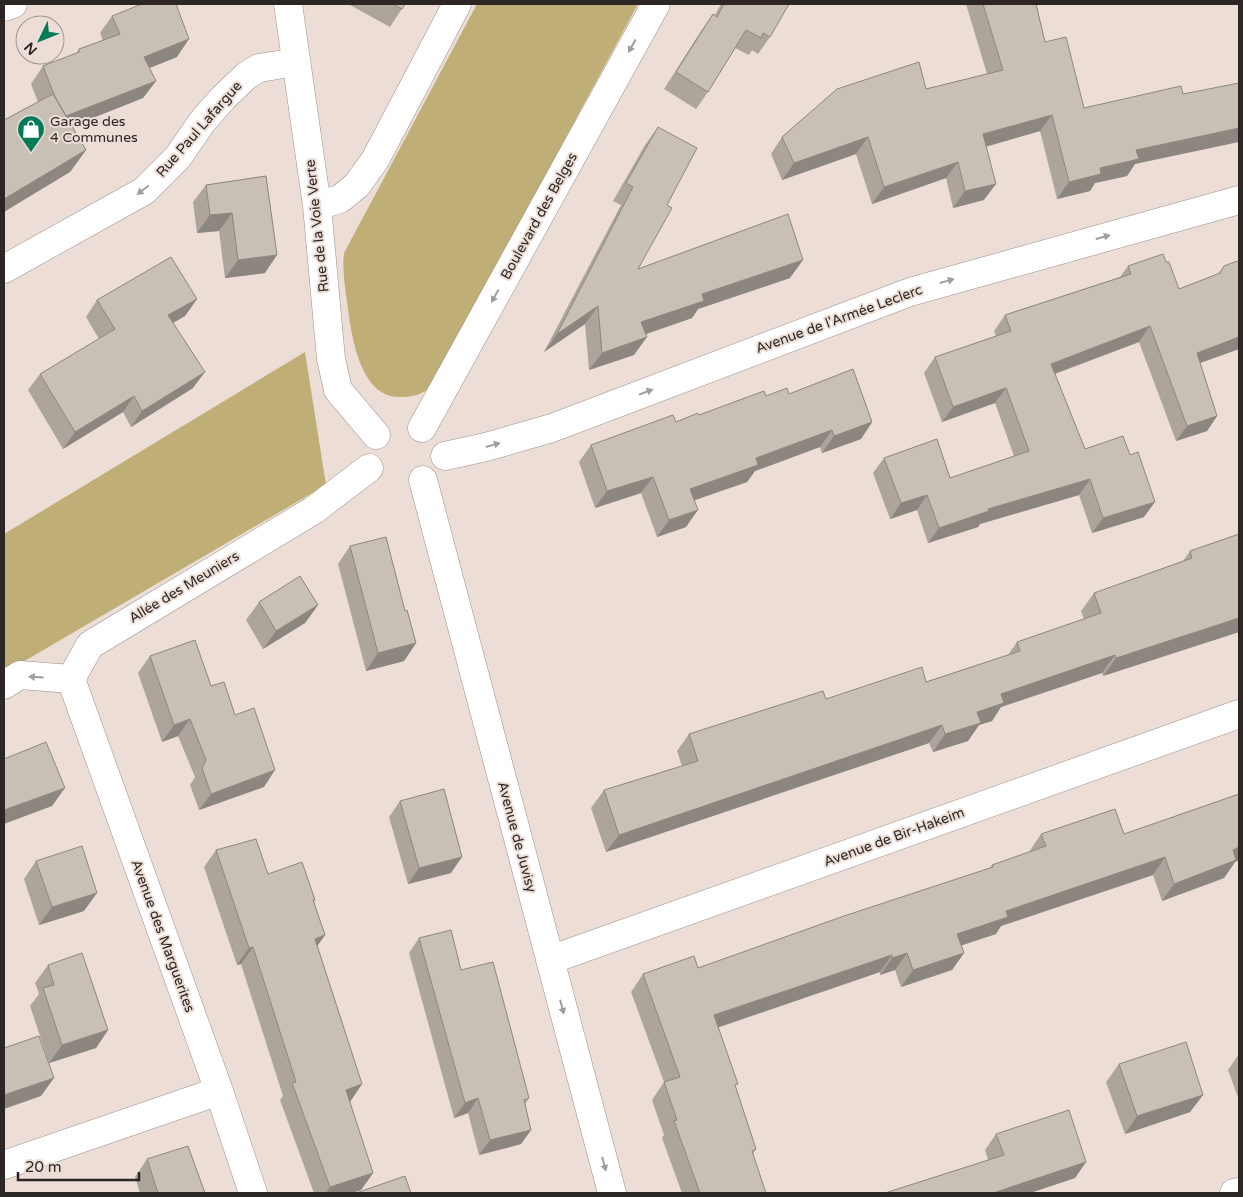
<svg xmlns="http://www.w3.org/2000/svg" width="1243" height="1197" font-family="'Varela Round',sans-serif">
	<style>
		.green { fill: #bfae76 }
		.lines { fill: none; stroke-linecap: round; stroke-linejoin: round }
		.minor-casing { stroke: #9c8f89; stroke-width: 29 }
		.minor { stroke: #fff; stroke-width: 28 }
		.wall { fill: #ada59c }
		.shaded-wall { fill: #8d867f }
		.building { fill: #c9c0b5; stroke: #8d867f }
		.oneway { fill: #a09e9c }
		.labels { text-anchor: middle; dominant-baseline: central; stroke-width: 4; stroke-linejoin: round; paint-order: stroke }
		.poi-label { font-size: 14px; fill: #2c2724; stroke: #ecded7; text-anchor: start }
		.street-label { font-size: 14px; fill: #2c2724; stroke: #ecded7 }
	</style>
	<rect width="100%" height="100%" fill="#ecded7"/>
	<path class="green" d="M 477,4 L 638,4 L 431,387 C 421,395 413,397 400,397 C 359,398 351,332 347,302 C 345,286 342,270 344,253 Z
		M 305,352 L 326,485 L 4,673 L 4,534 Z"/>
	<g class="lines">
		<g class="minor-casing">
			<path id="minor" d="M 288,4 L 317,206 L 331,359 L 338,390 L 376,435
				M 4,7 L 13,4
				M 317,206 L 340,199 L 357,185 L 375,160 L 457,4
				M 4,269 L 144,191 L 178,157 L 202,122 L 223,98 L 246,76 L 259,68 L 296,62
				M 422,428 L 656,4
				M 445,456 L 486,447 L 552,428 L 910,292 L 1239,200
				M 423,480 L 612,1193
				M 71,679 L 219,1091 L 253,1193
				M 71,679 L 90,645 L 314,510 L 369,468
				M 4,685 L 20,675 L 71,679
				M 550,960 L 1239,714
				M 4,1165 L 219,1091
				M 1234,1193 L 1239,1192"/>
		</g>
		<use href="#minor" class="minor"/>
	</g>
	<path class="wall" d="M 351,4 L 405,4 L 390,27 L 350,5 Z
		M 721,4 L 789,4 L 770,37 L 758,54 L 752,50 L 749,55 L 735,48 L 708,92 L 696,109 L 664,89 L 701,31 L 713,14 L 715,15 Z
		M 966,4 L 1036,4 L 1045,42 L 1084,108 L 1135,164 L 1127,176 L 1095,183 L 1090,191 L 1057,199 L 1040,131 L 986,146 L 984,200 L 953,208 L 946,178 L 872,204 L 856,154 L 782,180 L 771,154 L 782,137 L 926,89 L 987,74 Z
		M 112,16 L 177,57 L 149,68 L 156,81 L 143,98 L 72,126 L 86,150 L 70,172 L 38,102 L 31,84 L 43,66 L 76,54 L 79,49 L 103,41 L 100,33 Z
		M 658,127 L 667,205 L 638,269 L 790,278 L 698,309 L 692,318 L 646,334 L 634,355 L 589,370 L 585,324 L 544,352 L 621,205 L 613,201 L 645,145 Z
		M 266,176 L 265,273 L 225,278 L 219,231 L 197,233 L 193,202 L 206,185 Z
		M 1166,262 L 1179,289 L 1218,274 L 1224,266 L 1239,262 L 1239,349 L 1200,363 L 1217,416 L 1207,431 L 1176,441 L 1139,342 L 1055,374 L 1085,449 L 1144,517 L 1092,533 L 1079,495 L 980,524 L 978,527 L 928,543 L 917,510 L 890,519 L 873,473 L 884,458 L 950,478 L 1014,456 L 995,403 L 942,422 L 924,373 L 935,357 L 996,336 L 994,331 L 1005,315 L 1120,277 L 1128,266 Z
		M 197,299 L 185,316 L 173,323 L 193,388 L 131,427 L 123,412 L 63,449 L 28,390 L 40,374 L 99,339 L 86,317 L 97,300 Z
		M 789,394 L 872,422 L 861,439 L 822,453 L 820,447 L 755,471 L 747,482 L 694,500 L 686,527 L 657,537 L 641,493 L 595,508 L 579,462 L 591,445 L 676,422 L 766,396 Z
		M 1239,534 L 1239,632 L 1103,676 L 1102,673 L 1001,707 L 992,721 L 979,725 L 968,741 L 933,752 L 929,743 L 606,852 L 591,808 L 604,790 L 682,766 L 677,751 L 689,734 L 826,699 L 926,682 L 1008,655 L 1017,642 L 1084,619 L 1081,611 L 1094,593 L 1183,561 L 1190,551 Z
		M 350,546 L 405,611 L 416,643 L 404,661 L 366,671 L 338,564 Z
		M 259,602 L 318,605 L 305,623 L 263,649 L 246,620 Z
		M 150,656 L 211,686 L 235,715 L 264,787 L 199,810 L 190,785 L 195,777 L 178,736 L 162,742 L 138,673 Z
		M 1239,794 L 1239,860 L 1235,862 L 1224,878 L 1162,901 L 1153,875 L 1001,926 L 996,934 L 961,945 L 964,953 L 952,970 L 901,987 L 895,970 L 880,975 L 880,972 L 718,1027 L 736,1088 L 756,1149 L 753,1154 L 766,1193 L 682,1193 L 662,1138 L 664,1135 L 652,1100 L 664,1082 L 631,992 L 643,974 L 698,968 L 990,868 L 992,865 L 1029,852 L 1041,834 L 1124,834 Z
		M 400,801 L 451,873 L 408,884 L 389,817 Z
		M 216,850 L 268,874 L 315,900 L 314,902 L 325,935 L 317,946 L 362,1084 L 349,1102 L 373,1173 L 361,1190 L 352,1193 L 314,1193 L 280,1100 L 283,1096 L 241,964 L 237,965 L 204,867 Z
		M 36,861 L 84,911 L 39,925 L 24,879 Z
		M 419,938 L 461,970 L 529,1098 L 525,1104 L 531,1130 L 521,1144 L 479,1155 L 468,1113 L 454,1118 L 409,953 Z
		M 48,965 L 108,1030 L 96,1048 L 49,1063 L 30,1006 L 39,994 L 35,983 Z
		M 1239,1054 L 1239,1100 L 1228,1070 Z
		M 1119,1064 L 1203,1095 L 1190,1112 L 1125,1134 L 1106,1082 Z
		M 996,1134 L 1086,1162 L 1075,1178 L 1030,1193 L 885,1193 L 988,1160 L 985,1150 Z
		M 147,1159 L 205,1193 L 140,1193 L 135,1177 Z"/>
	<path class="shaded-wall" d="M 189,39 L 177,57 L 132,75 L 144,57 Z
		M 156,81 L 143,98 L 50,135 L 62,117 Z
		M 1052,115 L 1040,131 L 971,151 L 983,134 Z
		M 1239,128 L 1239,142 L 1135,164 L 1127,176 L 1095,183 L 1090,191 L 1057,199 L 1069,182 L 1136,150 Z
		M 868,137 L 856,154 L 782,180 L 794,163 Z
		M 86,150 L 70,172 L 4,212 L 4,199 Z
		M 958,162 L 946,178 L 872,204 L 884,187 Z
		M 996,184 L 984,200 L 953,208 L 965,191 Z
		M 232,213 L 219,231 L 197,233 L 210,215 Z
		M 277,255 L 265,273 L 225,278 L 238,260 Z
		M 803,260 L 790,278 L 698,309 L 692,318 L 629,340 L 641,322 L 702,294 Z
		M 197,299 L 185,316 L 157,332 L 168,315 Z
		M 598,306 L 585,324 L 544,352 L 557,334 Z
		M 1150,326 L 1139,342 L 1040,379 L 1051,364 Z
		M 647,337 L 634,355 L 589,370 L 602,353 Z
		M 1239,337 L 1239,349 L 1186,368 L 1197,353 Z
		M 205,372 L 193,388 L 131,427 L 142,411 Z
		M 1006,388 L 995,403 L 942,422 L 953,407 Z
		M 134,396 L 123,412 L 63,449 L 75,432 Z
		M 1217,416 L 1207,431 L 1176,441 L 1187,426 Z
		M 872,422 L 861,439 L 822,453 L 834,436 Z
		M 832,430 L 820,447 L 755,471 L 747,482 L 678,506 L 690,489 L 756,458 Z
		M 653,477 L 641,493 L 595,508 L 607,491 Z
		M 1090,479 L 1079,495 L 980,524 L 978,527 L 928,543 L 939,528 L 988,509 Z
		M 927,495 L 917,510 L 890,519 L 901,503 Z
		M 1155,502 L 1144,517 L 1092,533 L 1103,518 Z
		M 698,510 L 686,527 L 657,537 L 669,520 Z
		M 318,605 L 305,623 L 263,649 L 276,631 Z
		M 1239,618 L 1239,632 L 1103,676 L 1116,658 Z
		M 416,643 L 404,661 L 366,671 L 378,653 Z
		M 1115,655 L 1102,673 L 1001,707 L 992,721 L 979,725 L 968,741 L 933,752 L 945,734 L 977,712 L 1001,694 Z
		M 190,719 L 178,736 L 162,742 L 174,725 Z
		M 942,725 L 929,743 L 606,852 L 619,835 Z
		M 275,770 L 264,787 L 199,810 L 211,794 Z
		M 65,788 L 52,806 L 4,824 L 4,810 Z
		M 1239,847 L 1239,860 L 1235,862 L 1224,878 L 1162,901 L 1174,884 L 1233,850 Z
		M 462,857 L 451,873 L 408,884 L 419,868 Z
		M 1165,857 L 1153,875 L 1001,926 L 996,934 L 945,951 L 957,934 L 1006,911 Z
		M 97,893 L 84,911 L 39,925 L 52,907 Z
		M 325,935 L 313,952 L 315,939 Z
		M 253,947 L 241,964 L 237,965 L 249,948 Z
		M 907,953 L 895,970 L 880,975 L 892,958 Z
		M 964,953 L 952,970 L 901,987 L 913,970 Z
		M 892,955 L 880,972 L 702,1033 L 714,1015 Z
		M 108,1030 L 96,1048 L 49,1063 L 62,1045 Z
		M 54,1078 L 41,1096 L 4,1109 L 4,1095 Z
		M 362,1084 L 350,1102 L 334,1107 L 346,1090 Z
		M 1203,1095 L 1190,1112 L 1125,1134 L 1137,1116 Z
		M 478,1098 L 468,1113 L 454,1118 L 465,1103 Z
		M 531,1130 L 521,1144 L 479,1155 L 490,1140 Z
		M 1086,1162 L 1075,1178 L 1030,1193 L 993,1193 Z
		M 373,1173 L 361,1190 L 352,1193 L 326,1193 L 330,1187 Z"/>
	<path class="building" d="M 142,4 L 176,4 L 189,39 L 144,57 L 156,81 L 66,116 L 55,97 L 43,66 L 79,52 L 79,49 L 120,34 L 112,16 Z
		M 393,4 L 405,4 L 402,9 Z
		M 724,4 L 789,4 L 770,37 L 763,33 L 761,38 L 746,30 L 708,92 L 676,72 L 713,14 L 717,17 Z
		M 983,4 L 1036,4 L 1045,42 L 1066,37 L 1084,108 L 1181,86 L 1183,94 L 1239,83 L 1239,128 L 1136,150 L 1139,159 L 1100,168 L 1101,174 L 1069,182 L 1052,115 L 983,134 L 996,184 L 965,191 L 958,162 L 884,187 L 868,137 L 794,163 L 782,137 L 837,89 L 919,62 L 926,89 L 1003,70 Z
		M 53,94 L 86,150 L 4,199 L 4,120 Z
		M 658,127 L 697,148 L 667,205 L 672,208 L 638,269 L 788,214 L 803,260 L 702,294 L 704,301 L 641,322 L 647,337 L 602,353 L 598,306 L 557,334 L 633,187 L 626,183 Z
		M 266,176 L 277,255 L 238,260 L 232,213 L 210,215 L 206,185 Z
		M 1163,254 L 1166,262 L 1169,262 L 1179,289 L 1220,273 L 1224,266 L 1237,261 L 1239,262 L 1239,337 L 1197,353 L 1217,416 L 1187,426 L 1150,326 L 1051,364 L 1085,449 L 1123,436 L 1130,455 L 1138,452 L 1155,502 L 1103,518 L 1090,479 L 988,509 L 989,511 L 939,528 L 927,495 L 901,503 L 884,458 L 937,439 L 950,478 L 1029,451 L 1006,388 L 953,407 L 935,357 L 1011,331 L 1005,315 L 1131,274 L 1128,266 Z
		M 171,257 L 197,299 L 168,315 L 205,372 L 142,411 L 134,396 L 75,432 L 40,374 L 115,329 L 97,300 Z
		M 853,369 L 872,422 L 834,436 L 832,430 L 756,458 L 758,465 L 690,489 L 698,510 L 669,520 L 653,477 L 607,491 L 591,445 L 673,415 L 676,422 L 698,413 L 699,415 L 764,391 L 766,396 L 787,388 L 789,394 Z
		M 1239,534 L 1239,618 L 1116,658 L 1115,655 L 1001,694 L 1004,703 L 977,712 L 981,723 L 945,734 L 942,725 L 619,835 L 604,790 L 698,761 L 689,734 L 823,691 L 826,699 L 922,667 L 926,682 L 1020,651 L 1017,642 L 1101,613 L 1094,593 L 1192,558 L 1190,551 Z
		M 386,537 L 405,611 L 407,610 L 416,643 L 378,653 L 350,546 Z
		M 300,576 L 318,605 L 276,631 L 259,602 Z
		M 195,640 L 211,686 L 224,682 L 235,715 L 254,708 L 275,770 L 211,794 L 202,768 L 206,760 L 190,719 L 174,725 L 150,656 Z
		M 46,742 L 65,788 L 4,810 L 4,759 Z
		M 444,789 L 462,857 L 419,868 L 400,801 Z
		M 1239,794 L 1239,847 L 1233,850 L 1236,860 L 1174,884 L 1165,857 L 1006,911 L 1008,917 L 957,934 L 964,953 L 913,970 L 907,953 L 892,958 L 892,955 L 714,1015 L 738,1084 L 735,1085 L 756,1149 L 752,1151 L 766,1193 L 700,1193 L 674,1121 L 677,1120 L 664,1082 L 680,1077 L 643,974 L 694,956 L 698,968 L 844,916 L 993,867 L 992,865 L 1046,846 L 1041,834 L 1115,809 L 1124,834 Z
		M 256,839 L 268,874 L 302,862 L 315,900 L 313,900 L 325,935 L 315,939 L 362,1084 L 346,1090 L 373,1173 L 330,1187 L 292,1083 L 296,1082 L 253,947 L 249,948 L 216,850 Z
		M 82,846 L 97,893 L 52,907 L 36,861 Z
		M 451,930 L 461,970 L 493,962 L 529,1098 L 524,1100 L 531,1130 L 490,1140 L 478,1098 L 465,1103 L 419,938 Z
		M 82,953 L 108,1030 L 62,1045 L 43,988 L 54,985 L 48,965 Z
		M 39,1036 L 54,1078 L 4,1095 L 4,1048 Z
		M 1186,1042 L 1203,1095 L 1137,1116 L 1119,1064 Z
		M 1069,1110 L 1086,1162 L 993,1193 L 885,1193 L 1004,1155 L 996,1134 Z
		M 188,1146 L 205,1193 L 158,1193 L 147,1159 Z
		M 405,1176 L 411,1193 L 356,1193 Z"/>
	<defs><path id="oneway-solid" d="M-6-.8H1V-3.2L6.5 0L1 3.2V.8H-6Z" transform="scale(1.25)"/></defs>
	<g class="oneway">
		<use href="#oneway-solid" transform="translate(632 46) rotate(119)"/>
		<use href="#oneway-solid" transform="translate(143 190) rotate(143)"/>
		<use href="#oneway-solid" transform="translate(1103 237) rotate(-15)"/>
		<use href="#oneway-solid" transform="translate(947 281) rotate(-16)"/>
		<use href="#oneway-solid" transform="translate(495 296) rotate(119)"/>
		<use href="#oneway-solid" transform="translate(646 392) rotate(-21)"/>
		<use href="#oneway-solid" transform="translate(493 445) rotate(-16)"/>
		<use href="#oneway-solid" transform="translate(36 677) rotate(-176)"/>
		<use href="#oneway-solid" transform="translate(562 1007) rotate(75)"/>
		<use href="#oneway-solid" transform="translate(604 1164) rotate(75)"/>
	</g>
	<defs>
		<g id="shop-pin" transform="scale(1.4375)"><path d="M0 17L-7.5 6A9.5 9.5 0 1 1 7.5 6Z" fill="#037b57" stroke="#ecded7"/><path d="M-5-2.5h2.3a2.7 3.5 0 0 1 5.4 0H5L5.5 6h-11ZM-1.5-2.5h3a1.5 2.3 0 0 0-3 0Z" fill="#fff"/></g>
	</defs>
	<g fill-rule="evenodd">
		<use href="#shop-pin" x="31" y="129"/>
	</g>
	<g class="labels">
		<g class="poi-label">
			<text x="50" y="121">Garage des<tspan x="50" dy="16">4 Communes</tspan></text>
		</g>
		<g class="street-label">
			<text transform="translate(199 129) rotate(-49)">Rue Paul Lafargue</text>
			<text transform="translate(539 216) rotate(-61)">Boulevard des Belges</text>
			<text transform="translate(317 226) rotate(-96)">Rue de la Voie Verte</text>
			<text transform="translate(839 319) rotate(-20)">Avenue de l'Armée Leclerc</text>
			<text transform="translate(184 587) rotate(-31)">Allée des Meuniers</text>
			<text transform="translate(517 837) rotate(75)">Avenue de Juvisy</text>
			<text transform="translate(894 837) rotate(-20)">Avenue de Bir-Hakeim</text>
			<text transform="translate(163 936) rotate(70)">Avenue des Marguerites</text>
		</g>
	</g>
	<rect width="1243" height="1197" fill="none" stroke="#2c2724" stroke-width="10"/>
	<g transform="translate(40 40) rotate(227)"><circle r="24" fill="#ecded7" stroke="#9f958f"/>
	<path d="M0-4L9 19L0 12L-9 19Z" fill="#037b57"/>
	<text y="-8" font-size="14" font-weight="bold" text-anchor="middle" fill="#2c2724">N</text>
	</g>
	<path d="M18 1172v8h121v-8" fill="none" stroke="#2c2724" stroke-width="2.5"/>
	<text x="25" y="1172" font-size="15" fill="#2c2724" stroke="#ecded7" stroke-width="4" paint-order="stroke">20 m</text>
</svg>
